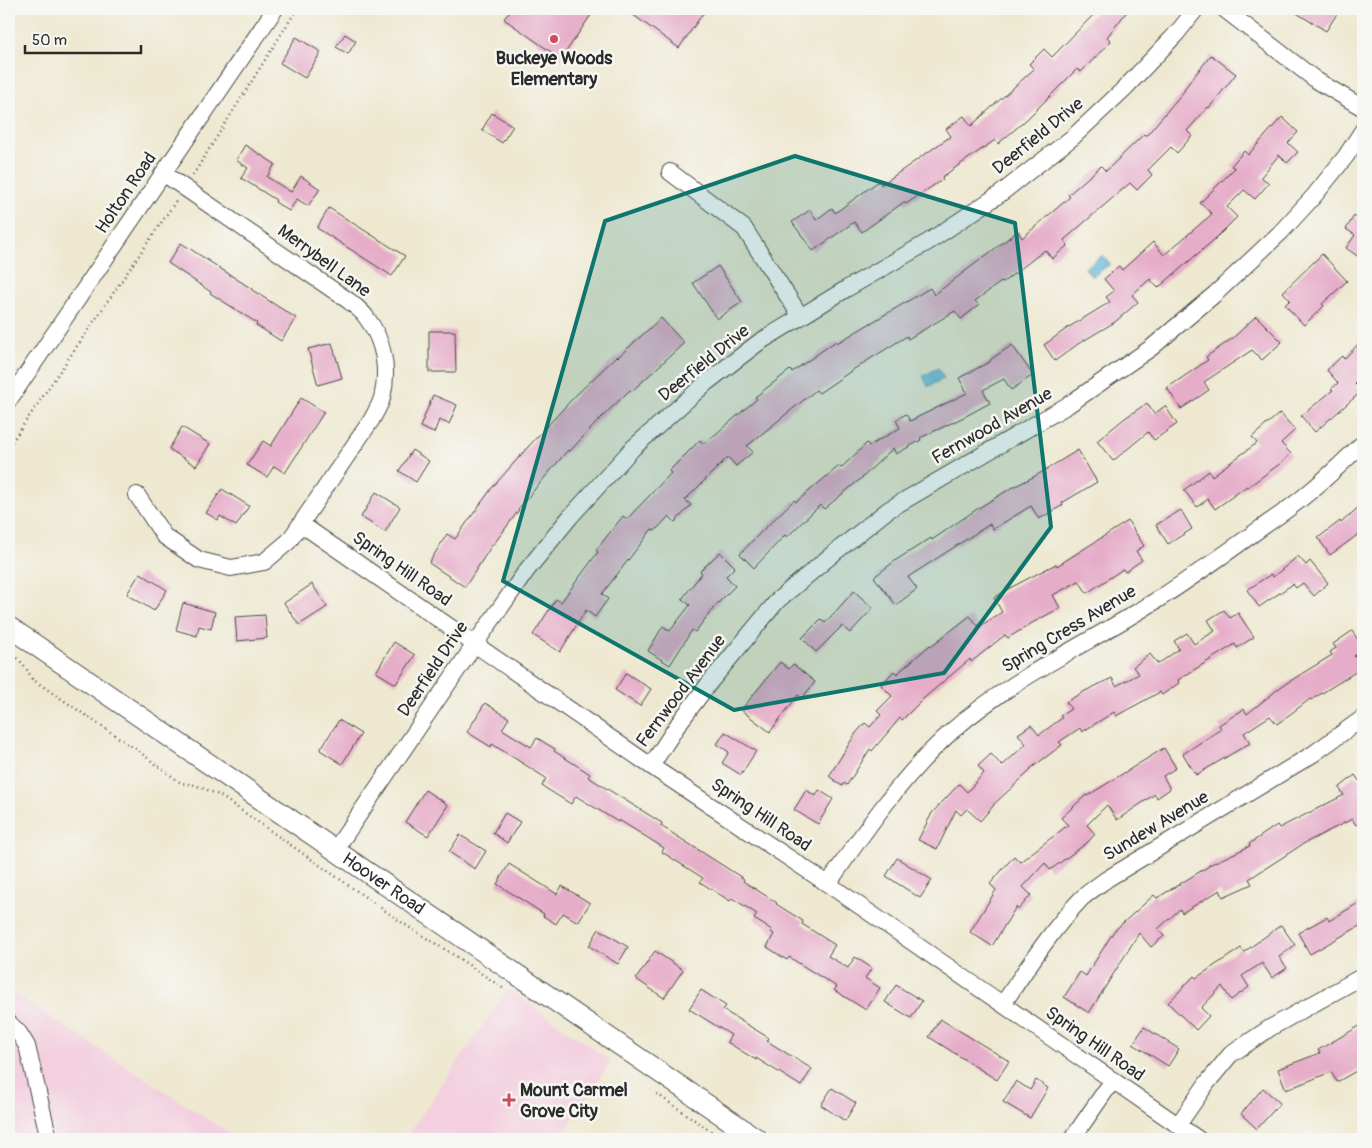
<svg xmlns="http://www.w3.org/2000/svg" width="1372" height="1148" font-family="Pangolin,sans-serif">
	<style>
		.built { fill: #f3cfdf }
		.water { fill: #60b6dc; stroke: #467084 }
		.building { fill: #e6adc9 }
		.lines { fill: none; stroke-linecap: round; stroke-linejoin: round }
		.minor-casing { stroke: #484744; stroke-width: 18 }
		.major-casing { stroke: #484744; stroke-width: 22 }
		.path { stroke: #484744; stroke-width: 2.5; stroke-dasharray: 1 4; stroke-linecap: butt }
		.minor { stroke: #fff; stroke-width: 16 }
		.major { stroke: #fff; stroke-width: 20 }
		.marked { fill: #0f766e; fill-opacity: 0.2; stroke: #0f766e; stroke-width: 4; stroke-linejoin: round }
		.poi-dot { fill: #d1495b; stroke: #f6f6f2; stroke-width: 2 }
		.labels { text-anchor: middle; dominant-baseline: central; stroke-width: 5; stroke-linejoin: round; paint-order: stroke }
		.poi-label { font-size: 18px; font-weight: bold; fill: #2b2b2b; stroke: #f6f6f2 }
		.street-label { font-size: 18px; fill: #2b2b2b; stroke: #f6f6f2 }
	</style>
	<rect width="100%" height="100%" fill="#f6f6f2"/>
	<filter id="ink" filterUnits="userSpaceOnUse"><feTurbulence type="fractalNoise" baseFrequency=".02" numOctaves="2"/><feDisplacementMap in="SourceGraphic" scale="10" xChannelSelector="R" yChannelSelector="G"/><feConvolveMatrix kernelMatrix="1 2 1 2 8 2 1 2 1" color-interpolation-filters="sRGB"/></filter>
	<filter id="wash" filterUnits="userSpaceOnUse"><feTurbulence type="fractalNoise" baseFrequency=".0096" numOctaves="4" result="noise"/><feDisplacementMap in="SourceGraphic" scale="20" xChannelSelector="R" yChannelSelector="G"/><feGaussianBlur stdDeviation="1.12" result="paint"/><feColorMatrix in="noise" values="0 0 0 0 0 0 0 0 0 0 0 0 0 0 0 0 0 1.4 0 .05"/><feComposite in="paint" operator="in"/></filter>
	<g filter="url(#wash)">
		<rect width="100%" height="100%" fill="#eee8d0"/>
		<path class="built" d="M 508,989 L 611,1061 L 560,1139 L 405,1139 Z
			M 9,990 L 238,1139 L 9,1139 Z"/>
		<path class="water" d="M 1103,255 L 1110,264 L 1092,277 L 1085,268 Z
			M 938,368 L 944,378 L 928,387 L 923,376 Z"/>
		<g id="blocks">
			<path class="building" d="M 511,9 L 595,9 L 561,59 L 504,19 Z
				M 625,9 L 706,9 L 679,48 Z
				M 1099,9 L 1129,9 L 1107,37 L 1111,41 L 1081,72 L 1077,69 L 1027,119 L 998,144 L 995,140 L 942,177 L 943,179 L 906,204 L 904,202 L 862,232 L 854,222 L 813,251 L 792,222 L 810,210 L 816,220 L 832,208 L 835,213 L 879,181 L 881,185 L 951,136 L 946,129 L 964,116 L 971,126 L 1034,69 L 1029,64 L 1044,49 L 1052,57 Z
				M 1290,9 L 1340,9 L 1326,31 Z
				M 345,34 L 356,41 L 348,54 L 336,47 Z
				M 296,37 L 321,52 L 305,78 L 280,63 Z
				M 1211,55 L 1236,74 L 1209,108 L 1208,107 L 1187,131 L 1192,136 L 1177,153 L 1171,147 L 1148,170 L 1152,175 L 1137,190 L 1130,183 L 1064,240 L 1068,245 L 1052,259 L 1045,250 L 1002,283 L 1001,282 L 975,301 L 979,305 L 961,319 L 955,311 L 908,339 L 907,336 L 854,369 L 819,393 L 816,390 L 747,446 L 753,452 L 736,466 L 728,457 L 685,500 L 691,505 L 675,522 L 669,516 L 655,531 L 652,529 L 602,594 L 608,599 L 595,617 L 586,610 L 560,652 L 533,635 L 556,599 L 561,602 L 598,552 L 596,550 L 623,516 L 627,519 L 671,473 L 669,471 L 700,440 L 704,444 L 757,399 L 755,397 L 790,370 L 792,372 L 836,341 L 837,343 L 930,288 L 934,295 L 1018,231 L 1022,238 L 1070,197 L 1068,195 L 1101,166 L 1106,171 L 1144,134 L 1146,136 L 1185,90 L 1184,89 Z
				M 492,113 L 513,126 L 502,143 L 482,130 Z
				M 1282,117 L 1298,132 L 1288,143 L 1298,152 L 1287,163 L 1279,155 L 1261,177 L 1269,183 L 1255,199 L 1244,190 L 1227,207 L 1237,217 L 1216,238 L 1158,288 L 1150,279 L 1132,295 L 1138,302 L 1115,322 L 1078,344 L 1055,361 L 1044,345 L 1069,327 L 1110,302 L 1106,297 L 1114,291 L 1104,279 L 1119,266 L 1122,270 L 1153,242 L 1164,255 L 1212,214 L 1200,203 L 1235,168 L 1231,166 L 1244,151 L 1248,155 Z
				M 245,145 L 275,164 L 267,177 L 291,192 L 301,176 L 320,189 L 308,206 L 297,199 L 289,211 L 275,202 L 276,200 L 241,178 L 248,168 L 236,160 Z
				M 329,208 L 405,256 L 392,276 L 317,228 Z
				M 1354,216 L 1363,223 L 1363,260 L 1346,248 L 1355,235 L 1346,229 Z
				M 181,243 L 252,289 L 252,290 L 296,318 L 281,341 L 256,325 L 257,323 L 210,293 L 211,292 L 168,263 Z
				M 1322,254 L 1347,281 L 1322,304 L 1324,306 L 1304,325 L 1285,305 L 1290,300 L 1283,292 Z
				M 718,266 L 742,302 L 717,319 L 693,283 Z
				M 1256,316 L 1282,342 L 1262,360 L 1252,350 L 1204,382 L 1209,390 L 1181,409 L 1167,388 L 1208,360 L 1206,357 L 1233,338 Z
				M 661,318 L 684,343 L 631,392 L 630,390 L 600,419 L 569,452 L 568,450 L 518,509 L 519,510 L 493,545 L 492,545 L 465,587 L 429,563 L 447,534 L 455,539 L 492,488 L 528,447 L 574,397 L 617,356 L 618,357 Z
				M 429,331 L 455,331 L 456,372 L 429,372 Z
				M 1363,339 L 1363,376 L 1355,384 L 1362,391 L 1315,432 L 1301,416 L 1333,390 L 1331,389 L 1338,383 L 1327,370 L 1342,356 L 1344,359 Z
				M 332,343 L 342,378 L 318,385 L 308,349 Z
				M 1012,345 L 1033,375 L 1011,390 L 1004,379 L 983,390 L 990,403 L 964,417 L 920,438 L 921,440 L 896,454 L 893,448 L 863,477 L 824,509 L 820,505 L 787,537 L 785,535 L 754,568 L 740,554 L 757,536 L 794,500 L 796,502 L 839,466 L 841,468 L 867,443 L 869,446 L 900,428 L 896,420 L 906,414 L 910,421 L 967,393 L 959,378 L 991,361 L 990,360 Z
				M 433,395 L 457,405 L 449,424 L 439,420 L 434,433 L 420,427 Z
				M 301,398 L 324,412 L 285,473 L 274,466 L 267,477 L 247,465 L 263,441 L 271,446 Z
				M 1147,403 L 1154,414 L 1165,406 L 1177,424 L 1154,440 L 1148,432 L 1113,461 L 1097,441 L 1125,418 Z
				M 1280,413 L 1295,430 L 1281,443 L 1291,454 L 1281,463 L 1248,487 L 1247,486 L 1215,509 L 1208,499 L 1197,507 L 1184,490 L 1209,471 L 1212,476 L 1257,443 L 1252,437 Z
				M 182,427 L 210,444 L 196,466 L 169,449 Z
				M 412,450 L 429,461 L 416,482 L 399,471 Z
				M 1078,450 L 1097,482 L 1062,503 L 1063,505 L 1039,519 L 1031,506 L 993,529 L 990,524 L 908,577 L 917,589 L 896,605 L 874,577 L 896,560 L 931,538 L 932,540 L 977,509 L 1008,490 L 1037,475 Z
				M 222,489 L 249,506 L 236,526 L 220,516 L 218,520 L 206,513 Z
				M 376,492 L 400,507 L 385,532 L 361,517 Z
				M 1363,503 L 1363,531 L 1330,555 L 1318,538 L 1340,521 L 1341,523 Z
				M 1181,510 L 1192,529 L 1168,544 L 1156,525 Z
				M 1128,521 L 1144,546 L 1136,551 L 1142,560 L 1125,572 L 1123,569 L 1087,593 L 1079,581 L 1053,595 L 1060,608 L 1032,623 L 1008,638 L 1005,635 L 971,662 L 970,659 L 924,698 L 902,720 L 900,718 L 872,751 L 870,749 L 847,785 L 844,783 L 842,786 L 829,776 L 856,733 L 865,723 L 870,727 L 881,715 L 877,711 L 892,696 L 881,685 L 894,671 L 897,674 L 930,645 L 931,646 L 970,616 L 979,627 L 1002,612 L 994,598 L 1010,588 L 1056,564 L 1057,566 Z
				M 720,552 L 735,567 L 726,576 L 735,586 L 716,605 L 695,632 L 692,630 L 670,665 L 648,651 L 663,626 L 670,631 L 690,605 L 682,599 L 702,573 L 700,571 Z
				M 1298,556 L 1306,565 L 1310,561 L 1328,583 L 1314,596 L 1303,583 L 1296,588 L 1293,584 L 1259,607 L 1247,590 L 1271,574 L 1273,577 Z
				M 140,573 L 167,590 L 154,611 L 127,594 Z
				M 312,584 L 327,607 L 299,625 L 284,603 Z
				M 854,591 L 873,608 L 850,633 L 842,626 L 816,652 L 802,638 L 821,619 L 825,623 Z
				M 183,603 L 215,612 L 211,629 L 199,626 L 197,636 L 176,630 Z
				M 1224,610 L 1230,618 L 1238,613 L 1254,637 L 1237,648 L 1235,644 L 1178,680 L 1179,683 L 1162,695 L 1160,692 L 1116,716 L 1114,712 L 1082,732 L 1080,728 L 1059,742 L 1062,745 L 1030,769 L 1031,770 L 993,805 L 994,805 L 980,821 L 967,809 L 961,815 L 956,810 L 937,849 L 918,840 L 932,813 L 959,784 L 967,792 L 984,773 L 978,766 L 991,754 L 1002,766 L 1026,744 L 1018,734 L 1031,725 L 1039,735 L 1062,718 L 1060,716 L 1071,709 L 1066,702 L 1083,692 L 1112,678 L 1116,686 L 1139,674 L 1133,667 L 1150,654 L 1158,664 L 1179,649 L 1174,641 L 1187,633 L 1194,644 L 1215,631 L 1208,620 Z
				M 265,615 L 267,638 L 237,641 L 235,617 Z
				M 1352,631 L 1363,647 L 1363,650 L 1354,656 L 1362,668 L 1311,700 L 1310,699 L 1277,724 L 1270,716 L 1244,733 L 1250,743 L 1196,775 L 1183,754 L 1221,729 L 1219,725 L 1244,709 L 1247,714 L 1282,686 L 1332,655 L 1330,652 L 1336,648 L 1333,644 Z
				M 394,642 L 415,655 L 396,684 L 376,672 Z
				M 780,662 L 789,669 L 793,664 L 815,682 L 802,698 L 798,695 L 770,732 L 741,710 Z
				M 626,673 L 651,689 L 640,706 L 615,690 Z
				M 485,703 L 509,718 L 502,729 L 531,747 L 537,738 L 555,749 L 554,751 L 590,774 L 588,777 L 662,823 L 661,826 L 744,879 L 743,881 L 777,903 L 776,904 L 803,921 L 802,924 L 835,945 L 828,956 L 848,968 L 855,957 L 872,968 L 865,978 L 880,988 L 866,1010 L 834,990 L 837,987 L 789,957 L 787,960 L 767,947 L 774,934 L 771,932 L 772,930 L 754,919 L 757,914 L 732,898 L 730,901 L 700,882 L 703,878 L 662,852 L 664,848 L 619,820 L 618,822 L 576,796 L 571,804 L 542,786 L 546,778 L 492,744 L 491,747 L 467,732 Z
				M 339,720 L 361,734 L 342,764 L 320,750 Z
				M 725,732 L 756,751 L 741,775 L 722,763 L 729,752 L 717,744 Z
				M 1164,748 L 1176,768 L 1163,776 L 1170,789 L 1157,798 L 1155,794 L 1117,820 L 1107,805 L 1087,825 L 1095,834 L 1088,842 L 1050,870 L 1045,863 L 1023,887 L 1031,895 L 1018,910 L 1016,907 L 992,946 L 970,932 L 996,890 L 990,884 L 1014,856 L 1020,862 L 1068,825 L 1061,818 L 1086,795 L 1087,796 Z
				M 1355,775 L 1363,786 L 1363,819 L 1356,825 L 1352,819 L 1303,844 L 1249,879 L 1252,884 L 1223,897 L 1220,890 L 1182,913 L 1180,909 L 1158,929 L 1164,936 L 1151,947 L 1139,933 L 1089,1013 L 1064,997 L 1080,972 L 1086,976 L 1114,931 L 1154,895 L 1157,898 L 1209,866 L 1209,865 L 1250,846 L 1249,844 L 1277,825 L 1279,828 L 1344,795 L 1339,788 Z
				M 425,790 L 448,805 L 428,836 L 405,822 Z
				M 806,790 L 816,796 L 819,790 L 833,799 L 818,824 L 794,810 Z
				M 505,813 L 520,822 L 507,843 L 493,833 Z
				M 460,835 L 486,851 L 475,869 L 449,852 Z
				M 897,858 L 932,880 L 920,898 L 886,876 Z
				M 509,864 L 557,894 L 562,886 L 590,903 L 578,922 L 563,913 L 556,924 L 543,916 L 544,914 L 497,884 Z
				M 1363,900 L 1363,924 L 1310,954 L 1298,933 L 1327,917 L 1329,921 Z
				M 1281,925 L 1295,945 L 1279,957 L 1287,968 L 1272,978 L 1262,963 L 1242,976 L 1249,987 L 1231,1000 L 1222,986 L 1201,1008 L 1209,1016 L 1196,1030 L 1168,1003 L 1194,976 L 1196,978 L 1241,948 L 1244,952 Z
				M 599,929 L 628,947 L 618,964 L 589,946 Z
				M 655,951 L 683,970 L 664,998 L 636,979 Z
				M 896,985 L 922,1001 L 911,1018 L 885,1002 Z
				M 701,990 L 726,1006 L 723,1010 L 769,1038 L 767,1041 L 812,1069 L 801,1086 L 756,1058 L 756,1060 L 727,1042 L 731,1035 L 689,1009 Z
				M 940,1019 L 1009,1061 L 997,1080 L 929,1037 Z
				M 1363,1024 L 1363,1067 L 1337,1082 L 1331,1072 L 1286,1090 L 1278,1069 L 1320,1053 L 1318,1050 Z
				M 1144,1027 L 1179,1049 L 1168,1066 L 1133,1044 Z
				M 1036,1080 L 1048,1088 L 1030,1118 L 1003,1102 L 1016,1081 L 1030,1090 Z
				M 832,1088 L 856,1103 L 845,1121 L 821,1105 Z
				M 1263,1088 L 1280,1103 L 1257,1129 L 1241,1114 Z"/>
		</g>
	</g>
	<g filter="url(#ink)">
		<use href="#blocks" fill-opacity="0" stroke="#484744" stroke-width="1"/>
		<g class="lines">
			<g class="minor-casing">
				<path id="minor" d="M 1224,9 L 1316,80 L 1363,108
					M 670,172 L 744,228 L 801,317
					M 9,400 L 275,9
					M 137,495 L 164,536 L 199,560 L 231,568 L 264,562 L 289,541 L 372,419 C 375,413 380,405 382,398 C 389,370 384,340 366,317 C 362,311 355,306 349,301 L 163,173
					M 301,524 L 651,766 L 828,884 L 1198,1139
					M 651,766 L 679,723 L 710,682 L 778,600 L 834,553 L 888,510 L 1068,405 L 1151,348 L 1215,294 L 1280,233 L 1314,196 L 1346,156 L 1363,130
					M 335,850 L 475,644 L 527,570 L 570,517 L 633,448 L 706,383 L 758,343 L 846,289 L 928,242 L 1000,194 L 1073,137 L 1124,89 L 1177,33 L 1196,9
					M 828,884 C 865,830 903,775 952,731 C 1011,679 1083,646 1149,605 C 1188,581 1225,554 1261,528 C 1277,517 1293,506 1307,494 C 1327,478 1345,460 1363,443
					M 1003,1004 C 1027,968 1052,929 1082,898 C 1090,891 1099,885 1107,879 L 1313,754 L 1363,718
					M 9,1023 L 19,1033 L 27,1046 L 49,1139
					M 1178,1125 L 1207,1083 L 1230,1055 L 1270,1028 L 1363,976
					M 1072,1139 L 1113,1080"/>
			</g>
			<g class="major-casing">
				<g id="major">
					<path id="s1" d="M 9,627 L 757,1139"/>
				</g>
			</g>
			<path class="path" d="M 193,175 L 297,9
				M 9,446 L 176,201
				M 9,652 C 20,660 26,666 32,679 L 134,748 L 181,783 L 195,785 L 219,795 L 407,926 L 457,957 L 504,989
				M 657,1094 L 722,1139"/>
			<use href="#minor" class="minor"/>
			<use href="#major" class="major"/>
		</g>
	</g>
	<path class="marked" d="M 795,156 L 1015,223 L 1051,527 L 944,673 L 734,710 L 503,581 L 605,221 Z"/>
	<g class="poi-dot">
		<circle cx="554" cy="39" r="5"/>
		<path d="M506.5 1092.5h5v5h5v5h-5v5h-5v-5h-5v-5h5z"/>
	</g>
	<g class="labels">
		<g class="poi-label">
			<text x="554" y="58">Buckeye Woods<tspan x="554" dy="21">Elementary</tspan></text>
			<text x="520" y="1090" text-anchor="start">Mount Carmel<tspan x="520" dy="21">Grove City</tspan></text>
		</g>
		<g class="street-label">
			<text transform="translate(1038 136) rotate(-39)">Deerfield Drive</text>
			<text transform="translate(126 193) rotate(-56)">Holton Road</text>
			<text transform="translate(324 261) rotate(36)">Merrybell Lane</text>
			<text transform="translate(704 363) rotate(-39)">Deerfield Drive</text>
			<text transform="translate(992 426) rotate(-30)">Fernwood Avenue</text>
			<text transform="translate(402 569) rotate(35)">Spring Hill Road</text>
			<text transform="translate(1069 629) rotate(-31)">Spring Cress Avenue</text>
			<text transform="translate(433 669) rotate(-56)">Deerfield Drive</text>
			<text transform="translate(681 691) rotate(-53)">Fernwood Avenue</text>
			<text transform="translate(761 815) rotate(34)">Spring Hill Road</text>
			<text transform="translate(1156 826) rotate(-31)">Sundew Avenue</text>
			<text stroke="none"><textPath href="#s1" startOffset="454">Hoover Road</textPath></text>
			<text transform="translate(1095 1044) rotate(35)">Spring Hill Road</text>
		</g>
	</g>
	<rect width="1372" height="1148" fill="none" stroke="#f6f6f2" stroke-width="30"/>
	<path d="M25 45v8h116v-8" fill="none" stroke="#2b2b2b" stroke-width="2.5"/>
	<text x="32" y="45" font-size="15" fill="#2b2b2b" stroke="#f6f6f2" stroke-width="4" paint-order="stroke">50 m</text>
</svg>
